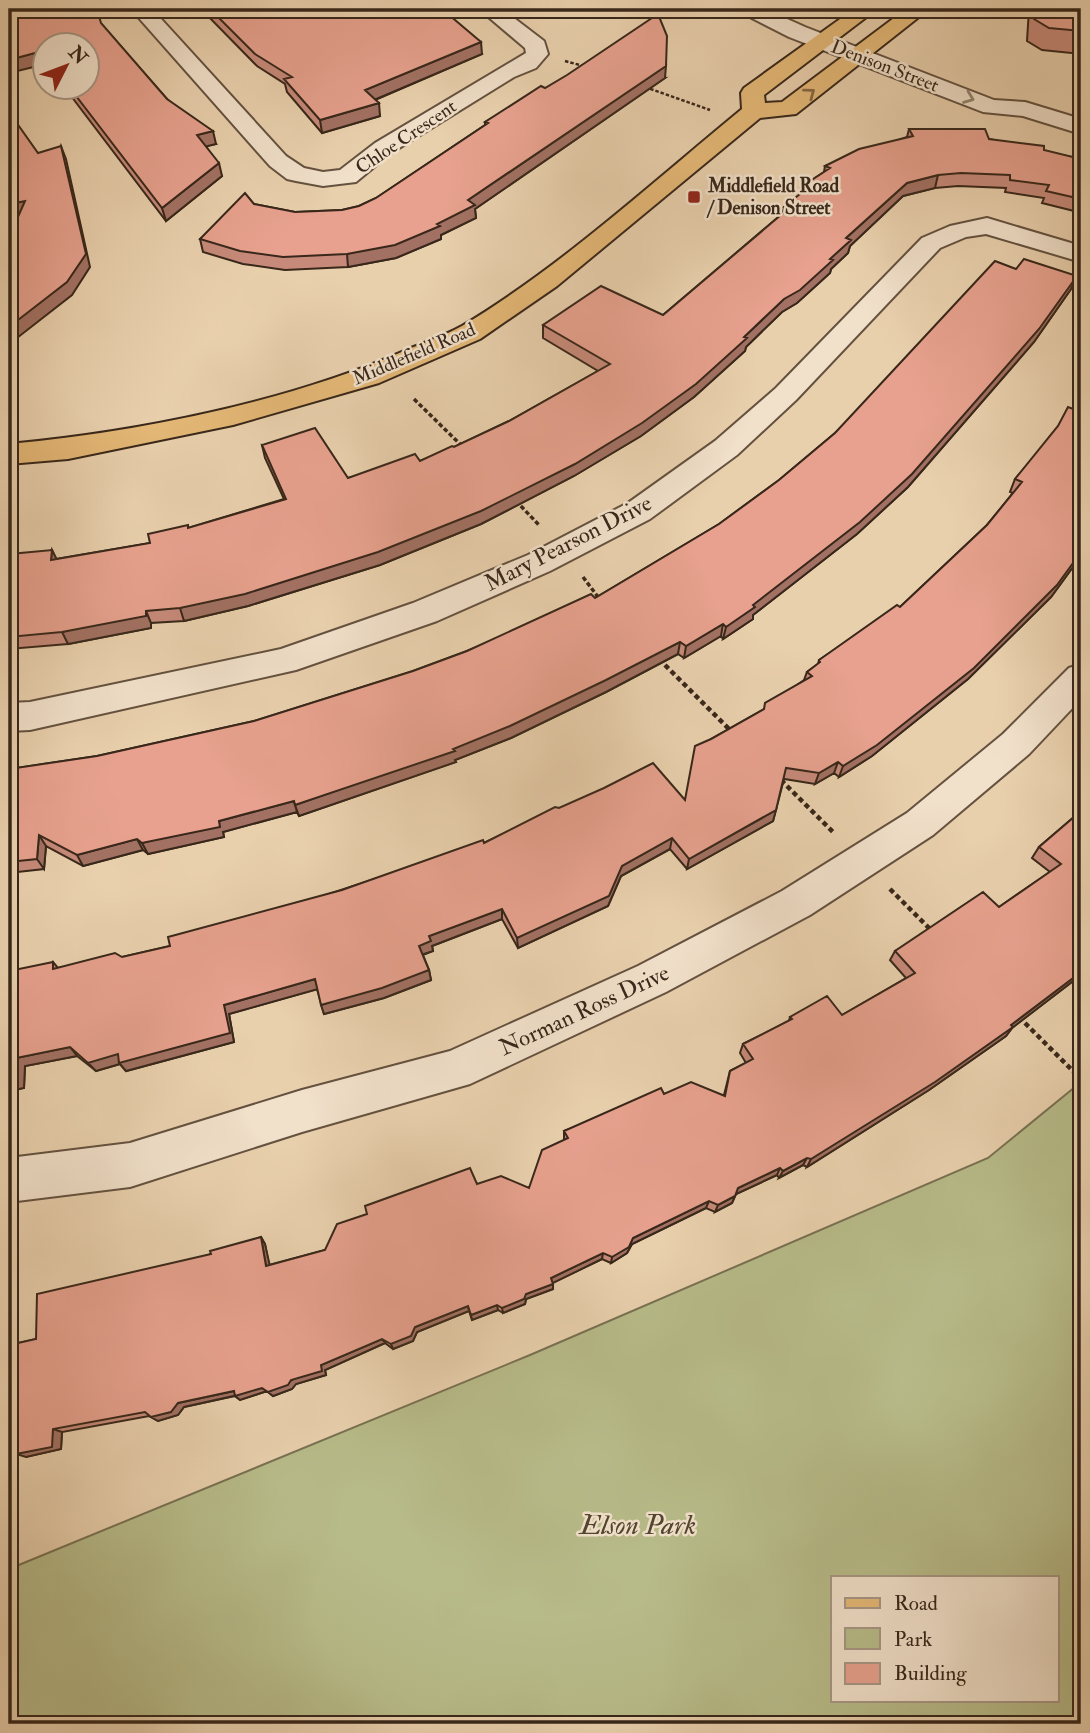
<svg xmlns="http://www.w3.org/2000/svg" width="1090" height="1733" font-family="'IM FELL Double Pica',serif">
	<style>
		.green { fill: #b7bb89; stroke: #787152; stroke-width: 2; fill-rule: evenodd }
		.lines { fill: none; stroke-linecap: round; stroke-linejoin: round }
		.minor-casing { stroke: #64513f; stroke-width: 4 }
		.major-casing { stroke: #38271a; stroke-width: 4 }
		.path-far2 { stroke: #38271a; stroke-width: 2.5; stroke-dasharray: 3.5 2; stroke-linecap: butt }
		.path-far1 { stroke: #38271a; stroke-width: 3.5; stroke-dasharray: 4.5 2.5; stroke-linecap: butt }
		.path { stroke: #38271a; stroke-width: 4.5; stroke-dasharray: 5 3.5; stroke-linecap: butt }
		.minor { fill: #f1e0ca; fill-rule: evenodd }
		.major { fill: #e4b876; fill-rule: evenodd }
		.wall { fill: #c78a7a; stroke: #38271a; stroke-width: 2 }
		.shaded-wall { fill: #a27163; stroke: #38271a; stroke-width: 2 }
		.building { fill: #e7a18e; stroke: #38271a; stroke-width: 2 }
		.oneway { stroke: #856843 }
		.oneway2 { stroke: #948472 }
		.poi-dot { fill: #8f2418; stroke: #f1e0ca; stroke-width: 2.5 }
		.labels { text-anchor: middle; dominant-baseline: central; stroke-width: 5; stroke-linejoin: round; paint-order: stroke }
		.far-street-label { font-size: 19px; fill: #38271a; stroke: #f1e0ca }
		.far-poi-label { font-size: 19px; font-weight: bold; fill: #38271a; stroke: #f1e0ca; text-anchor: start }
		.street-label { font-size: 23px; fill: #38271a; stroke: #f1e0ca }
		.near-park-label { font-size: 28px; font-style: italic; fill: #514530; stroke: #f1e0ca }
	</style>
	<rect width="100%" height="100%" fill="#e9d0ad"/>
	<filter id="stains"><feTurbulence type="fractalNoise" baseFrequency=".00286" numOctaves="4"/><feColorMatrix values="0 0 0 0 .2 0 0 0 0 .09 0 0 0 0 .02 0 0 0 .5 -.17"/></filter>
	<radialGradient id="worn" r=".72"><stop offset=".6" stop-color="#630" stop-opacity="0"/><stop offset="1" stop-color="#630" stop-opacity=".3"/></radialGradient>
	<path class="green" d="M 1081,1082 L 1081,1724 L 9,1724 L 9,1569 L 530,1355 L 988,1158 ZM 833,1577 L 1057,1577 L 1057,1700 L 833,1700 Z"/>
	<g class="lines">
		<g class="minor-casing">
			<path id="minor" d="M 131,9 L 152,9 L 286,156 L 304,168 L 323,172 L 340,170 L 375,143 L 526,53 L 525,48 L 479,9 L 502,9 L 544,41 L 548,54 L 536,68 L 514,77 L 391,153 L 356,182 L 323,186 L 296,181 L 287,179 L 270,166 Z
				M 739,9 L 765,9 L 805,27 L 994,100 L 1025,102 L 1081,119 L 1081,134 L 1023,116 L 983,112 L 789,37 L 742,13 Z
				M 987,218 L 1081,246 L 1081,262 L 986,234 L 966,237 L 940,248 L 796,400 L 737,455 L 650,519 L 550,571 L 437,621 L 296,670 L 30,730 L 9,731 L 9,703 L 30,702 L 281,649 L 413,603 L 528,555 L 628,503 L 715,441 L 776,388 L 922,238 L 950,226 Z
				M 1081,664 L 1081,699 L 1029,754 L 933,835 L 810,915 L 666,992 L 470,1084 L 302,1132 L 130,1187 L 9,1202 L 9,1158 L 130,1143 L 302,1090 L 450,1051 L 638,966 L 782,891 L 907,813 L 1003,734 L 1069,668 Z"/>
		</g>
		<g class="major-casing">
			<path id="major" d="M 854,9 L 877,9 L 764,95 L 765,103 L 782,102 L 906,9 L 929,9 L 796,114 L 760,118 L 557,286 L 480,339 L 379,383 L 233,425 L 68,459 L 9,464 L 9,444 C 138,432 284,403 404,351 C 423,343 444,336 462,326 C 561,267 653,182 742,109 L 741,93 L 744,88 Z"/>
		</g>
		<path class="path-far2" d="M 565,61 L 587,67
			M 645,87 L 710,110"/>
		<path class="path-far1" d="M 414,399 L 463,447
			M 516,501 L 539,525
			M 583,577 L 601,601"/>
		<path class="path" d="M 659,659 L 732,732
			M 781,780 L 834,833
			M 890,889 L 933,932
			M 1019,1017 L 1081,1079"/>
		<use href="#minor" class="minor"/>
		<use href="#major" class="major"/>
	</g>
	<path class="wall" d="M 9,9 L 101,24 L 167,99 L 216,144 L 206,146 L 222,176 L 166,221 L 65,88 L 88,88 L 46,46 L 46,64 Z
		M 201,9 L 442,9 L 482,54 L 375,100 L 380,116 L 322,133 L 287,92 L 285,84 L 257,66 Z
		M 564,9 L 583,9 L 570,14 Z
		M 1029,9 L 1081,9 L 1081,54 L 1042,50 L 1027,41 Z
		M 665,78 L 475,209 L 476,218 L 441,235 L 441,239 L 396,258 L 348,267 L 285,270 L 243,264 L 203,252 L 200,239 L 254,204 L 295,212 L 342,210 L 359,206 L 376,198 L 485,125 L 485,122 L 545,88 Z
		M 909,129 L 989,139 L 1081,159 L 1081,218 L 1076,217 L 1078,212 L 1042,203 L 1044,198 L 1005,192 L 1006,188 L 958,186 L 935,188 L 903,196 L 850,246 L 848,253 L 831,269 L 830,273 L 797,303 L 782,312 L 746,347 L 745,351 L 694,397 L 641,436 L 574,476 L 481,524 L 380,565 L 248,606 L 184,621 L 151,623 L 151,628 L 68,644 L 9,649 L 9,566 L 52,550 L 56,559 L 150,543 L 188,528 L 284,499 L 265,458 L 262,445 L 348,478 L 420,461 L 454,447 L 509,421 L 598,371 L 543,338 L 543,325 L 663,315 L 783,213 L 784,207 L 799,195 L 801,187 L 824,172 L 825,166 L 907,137 Z
		M 1016,269 L 1077,276 L 1071,289 L 1034,342 L 908,487 L 857,534 L 753,615 L 753,619 L 723,639 L 721,636 L 684,658 L 678,654 L 606,692 L 511,738 L 455,760 L 456,762 L 299,816 L 297,812 L 223,832 L 224,837 L 148,854 L 143,850 L 83,866 L 46,846 L 44,869 L 9,873 L 9,769 L 97,756 L 254,721 L 413,671 L 467,651 L 595,598 L 719,524 L 779,480 L 835,433 Z
		M 1081,400 L 1081,556 L 1051,597 L 968,679 L 872,756 L 839,777 L 834,773 L 815,784 L 784,779 L 773,821 L 687,869 L 670,849 L 621,876 L 608,906 L 518,948 L 502,919 L 432,946 L 433,951 L 423,955 L 429,970 L 431,980 L 384,998 L 324,1014 L 317,989 L 229,1014 L 234,1042 L 126,1071 L 120,1064 L 96,1071 L 77,1056 L 25,1066 L 24,1088 L 9,1091 L 53,962 L 58,968 L 122,957 L 170,946 L 484,843 L 559,808 L 685,800 L 711,739 L 764,709 L 804,680 L 807,672 L 818,664 L 819,660 L 900,607 L 987,525 L 1013,493 L 1010,492 L 1015,479 L 1076,410 Z
		M 1081,811 L 1081,975 L 1013,1027 L 1006,1036 L 929,1090 L 807,1167 L 803,1165 L 779,1178 L 777,1175 L 736,1194 L 732,1203 L 715,1212 L 706,1208 L 632,1244 L 627,1253 L 611,1263 L 602,1259 L 552,1283 L 553,1289 L 526,1299 L 525,1304 L 503,1313 L 498,1310 L 472,1320 L 469,1311 L 417,1332 L 413,1341 L 393,1349 L 385,1343 L 325,1370 L 326,1375 L 296,1384 L 292,1389 L 273,1396 L 267,1391 L 240,1400 L 235,1396 L 184,1407 L 178,1415 L 158,1421 L 149,1416 L 62,1432 L 61,1449 L 26,1457 L 17,1445 L 9,1446 L 9,1345 L 36,1339 L 211,1254 L 261,1237 L 265,1244 L 269,1265 L 325,1250 L 477,1184 L 529,1188 L 564,1140 L 564,1131 L 664,1094 L 724,1095 L 730,1071 L 746,1063 L 740,1053 L 743,1044 L 789,1021 L 790,1017 L 842,1015 L 906,978 L 890,960 L 895,951 L 999,907 L 1050,872 L 1032,858 L 1039,847 Z"/>
	<path class="shaded-wall" d="M 570,9 L 583,9 L 570,14 Z
		M 481,42 L 482,54 L 367,103 L 365,90 Z
		M 42,51 L 46,64 L 9,73 L 9,60 Z
		M 666,66 L 665,78 L 475,209 L 476,218 L 441,235 L 441,239 L 396,258 L 348,267 L 347,254 L 437,224 L 468,200 Z
		M 379,103 L 380,116 L 322,133 L 320,120 Z
		M 213,131 L 216,144 L 200,148 L 197,135 Z
		M 61,146 L 66,159 L 90,267 L 72,295 L 17,338 L 9,342 L 9,327 Z
		M 219,163 L 222,176 L 166,221 L 162,208 Z
		M 938,175 L 935,188 L 903,196 L 850,246 L 848,253 L 831,269 L 830,273 L 797,303 L 782,312 L 746,347 L 745,351 L 694,397 L 641,436 L 574,476 L 481,524 L 380,565 L 248,606 L 184,621 L 180,608 L 744,337 L 784,299 L 830,259 L 846,238 L 907,183 Z
		M 25,201 L 29,214 L 9,218 L 9,204 Z
		M 1077,276 L 1071,289 L 1034,342 L 908,487 L 857,534 L 753,615 L 753,619 L 723,639 L 726,627 Z
		M 52,550 L 58,562 L 51,560 Z
		M 1081,552 L 1081,556 L 1051,597 L 968,679 L 872,756 L 839,777 L 843,766 Z
		M 146,611 L 151,623 L 151,628 L 68,644 L 62,632 Z
		M 723,624 L 721,636 L 684,658 L 686,646 Z
		M 680,642 L 678,654 L 606,692 L 511,738 L 455,760 L 456,762 L 299,816 L 295,805 L 453,749 Z
		M 838,762 L 834,773 L 815,784 L 819,773 Z
		M 294,801 L 297,812 L 223,832 L 224,837 L 148,854 L 142,843 L 219,821 Z
		M 776,810 L 773,821 L 687,869 L 689,859 Z
		M 39,835 L 46,846 L 44,869 L 37,859 Z
		M 672,838 L 670,849 L 621,876 L 608,906 L 518,948 L 517,938 L 622,866 Z
		M 137,839 L 143,850 L 83,866 L 77,855 Z
		M 502,909 L 502,919 L 432,946 L 433,951 L 421,955 L 419,946 L 429,936 Z
		M 429,970 L 431,980 L 384,998 L 324,1014 L 321,1005 Z
		M 1081,972 L 1081,975 L 1012,1028 L 1006,1036 L 929,1090 L 807,1167 L 811,1159 L 1011,1025 Z
		M 315,979 L 318,989 L 229,1014 L 234,1042 L 126,1071 L 120,1064 L 96,1071 L 88,1063 L 224,1005 Z
		M 70,1047 L 77,1056 L 25,1066 L 24,1088 L 9,1091 L 9,1081 L 16,1058 Z
		M 807,1158 L 803,1165 L 779,1178 L 783,1171 Z
		M 780,1168 L 777,1175 L 734,1195 L 738,1188 Z
		M 735,1196 L 732,1203 L 715,1212 L 718,1205 Z
		M 709,1201 L 706,1208 L 632,1244 L 627,1253 L 611,1263 L 612,1257 L 633,1238 Z
		M 261,1237 L 265,1244 L 271,1271 L 266,1266 Z
		M 603,1253 L 602,1259 L 551,1284 L 551,1278 Z
		M 553,1284 L 553,1289 L 526,1299 L 525,1304 L 503,1313 L 502,1308 L 526,1294 Z
		M 497,1305 L 498,1310 L 472,1320 L 471,1315 Z
		M 468,1306 L 469,1311 L 417,1332 L 413,1341 L 393,1349 L 391,1344 L 415,1327 Z
		M 382,1339 L 385,1343 L 325,1370 L 326,1375 L 296,1384 L 292,1389 L 273,1396 L 268,1392 L 321,1365 Z
		M 262,1388 L 267,1391 L 240,1400 L 235,1396 L 238,1395 L 184,1407 L 178,1415 L 158,1421 L 151,1417 L 178,1403 L 234,1391 Z
		M 53,1429 L 62,1432 L 61,1449 L 26,1457 L 16,1454 Z"/>
	<path class="building" d="M 9,9 L 97,9 L 101,23 L 167,99 L 213,131 L 197,135 L 219,163 L 162,208 L 70,88 L 88,88 L 88,46 L 46,46 L 46,55 L 42,51 L 9,60 Z
		M 210,9 L 442,9 L 481,42 L 365,90 L 379,103 L 320,120 L 284,79 L 292,77 L 255,54 Z
		M 1034,9 L 1081,9 L 1081,31 L 1049,28 L 1034,19 Z
		M 658,14 L 667,36 L 666,66 L 468,200 L 475,205 L 437,224 L 440,226 L 395,245 L 347,254 L 283,257 L 240,251 L 200,239 L 245,193 L 254,204 L 295,212 L 342,210 L 359,206 L 376,198 L 488,123 L 485,122 L 541,86 L 545,88 L 567,75 Z
		M 9,112 L 38,153 L 61,146 L 86,254 L 67,282 L 9,327 L 9,237 L 25,201 L 9,204 Z
		M 909,129 L 985,129 L 989,139 L 1044,146 L 1044,150 L 1081,159 L 1081,199 L 1046,191 L 1049,185 L 1010,180 L 1010,175 L 961,173 L 938,175 L 907,183 L 846,238 L 851,240 L 830,259 L 833,260 L 800,290 L 784,299 L 744,337 L 747,338 L 696,384 L 642,423 L 575,464 L 481,511 L 378,552 L 245,594 L 180,608 L 146,611 L 146,616 L 62,632 L 9,637 L 9,566 L 10,554 L 52,550 L 51,560 L 150,543 L 148,534 L 188,525 L 188,528 L 286,499 L 262,445 L 315,428 L 348,478 L 415,454 L 420,461 L 452,446 L 454,447 L 509,421 L 610,364 L 543,325 L 601,286 L 663,315 L 788,209 L 784,207 L 806,189 L 801,187 L 830,168 L 825,166 L 859,149 L 913,136 Z
		M 1024,259 L 1077,276 L 1039,329 L 912,474 L 860,522 L 753,605 L 755,607 L 726,627 L 723,624 L 686,646 L 680,642 L 606,680 L 510,726 L 453,749 L 455,751 L 295,805 L 294,801 L 219,821 L 220,827 L 142,843 L 137,839 L 77,855 L 39,835 L 37,859 L 9,862 L 9,769 L 97,756 L 254,721 L 413,671 L 467,651 L 591,594 L 595,598 L 719,524 L 779,480 L 835,433 L 995,261 L 1016,269 Z
		M 1081,400 L 1081,552 L 1057,585 L 974,668 L 877,745 L 843,766 L 838,762 L 819,773 L 786,768 L 776,810 L 689,859 L 672,838 L 622,866 L 609,896 L 517,938 L 502,909 L 429,936 L 431,941 L 419,946 L 429,970 L 382,988 L 321,1005 L 315,979 L 224,1005 L 230,1033 L 119,1063 L 118,1054 L 88,1063 L 70,1047 L 16,1058 L 16,1080 L 9,1081 L 9,971 L 53,962 L 53,969 L 115,953 L 122,957 L 170,946 L 168,937 L 342,890 L 483,840 L 484,843 L 555,807 L 559,808 L 604,788 L 653,763 L 685,800 L 695,746 L 711,739 L 764,709 L 765,703 L 812,676 L 807,672 L 820,662 L 819,660 L 897,605 L 900,607 L 987,525 L 1022,482 L 1015,479 L 1058,426 L 1068,407 L 1076,410 Z
		M 1081,811 L 1081,972 L 1011,1025 L 1013,1027 L 935,1082 L 811,1159 L 807,1158 L 783,1171 L 780,1168 L 738,1188 L 735,1196 L 718,1205 L 709,1201 L 633,1238 L 629,1247 L 612,1257 L 603,1253 L 551,1278 L 553,1284 L 526,1294 L 524,1299 L 502,1308 L 497,1305 L 471,1315 L 468,1306 L 415,1327 L 411,1336 L 391,1344 L 382,1339 L 321,1365 L 322,1371 L 291,1380 L 288,1385 L 268,1392 L 262,1388 L 235,1396 L 234,1391 L 178,1403 L 171,1412 L 151,1417 L 145,1412 L 53,1429 L 52,1447 L 16,1454 L 17,1440 L 9,1441 L 9,1345 L 36,1339 L 37,1294 L 211,1254 L 210,1251 L 261,1237 L 266,1266 L 325,1250 L 337,1224 L 367,1214 L 365,1206 L 470,1168 L 477,1184 L 501,1176 L 529,1188 L 542,1150 L 568,1138 L 564,1131 L 661,1088 L 664,1094 L 691,1082 L 725,1096 L 730,1071 L 753,1059 L 743,1044 L 792,1019 L 790,1017 L 827,996 L 842,1015 L 915,973 L 895,951 L 983,892 L 999,907 L 1061,864 L 1039,847 Z"/>
	<defs><path id="oneway-chevron" d="M-2-3.5L2.5 0L-2 3.5" fill="none" stroke-width="1.6" stroke-linecap="round" stroke-linejoin="round" transform="scale(1.75)"/></defs>
	<use class="oneway" href="#oneway-chevron" transform="translate(810 93) rotate(-37)"/>
	<use class="oneway2" href="#oneway-chevron" transform="translate(969 98) rotate(21)"/>
	<rect class="poi-dot" x="687" y="190" width="14" height="14" rx="3.5"/>
	<g class="labels">
		<g class="far-street-label">
			<text transform="translate(885 66) rotate(21)">Denison Street</text>
			<text transform="translate(406 137) rotate(-34)">Chloe Crescent</text>
			<text transform="translate(414 354) rotate(-23)">Middlefield Road</text>
		</g>
		<g class="far-poi-label">
			<text x="708" y="186">Middlefield Road<tspan x="708" dy="22">/ Denison Street</tspan></text>
		</g>
		<g class="street-label">
			<text transform="translate(568 543) rotate(-27)">Mary Pearson Drive</text>
			<text transform="translate(584 1010) rotate(-25)">Norman Ross Drive</text>
		</g>
		<g class="near-park-label">
			<text x="638" y="1525">Elson Park</text>
		</g>
	</g>
	<rect width="1090" height="1733" fill="none" stroke="#e9d0ad" stroke-width="35"/>
	<rect x="10" y="10" width="1069" height="1712" fill="none" stroke="#38271a" stroke-width="3.5"/>
	<rect x="18" y="18" width="1055" height="1698" fill="none" stroke="#38271a" stroke-width="2"/>
	<rect x="831" y="1576" width="228" height="126" fill="#f1e0ca" stroke="#a79684" stroke-width="2"/>
	<rect x="845" y="1598" width="35" height="10" fill="#e4b876" stroke="#a79684" stroke-width="2"/>
	<text x="894" y="1610" font-size="21" fill="#38271a">Road</text>
	<rect x="845" y="1628" width="35" height="21" fill="#b7bb89" stroke="#a79684" stroke-width="2"/>
	<text x="894" y="1646" font-size="21" fill="#38271a">Park</text>
	<rect x="845" y="1663" width="35" height="21" fill="#e7a18e" stroke="#a79684" stroke-width="2"/>
	<text x="894" y="1680" font-size="21" fill="#38271a">Building</text>
	<g transform="translate(66 66) rotate(48)"><circle r="33" fill="#f1e0ca" stroke="#a79684" stroke-width="2"/>
	<path d="M0-5L12 26L0 18L-12 26Z" fill="#8f2418"/>
	<text y="-10" font-size="19" font-weight="bold" text-anchor="middle" fill="#38271a">N</text>
	</g>
	<rect width="100%" height="100%" filter="url(#stains)"/>
	<rect width="100%" height="100%" fill="url(#worn)"/>
</svg>
